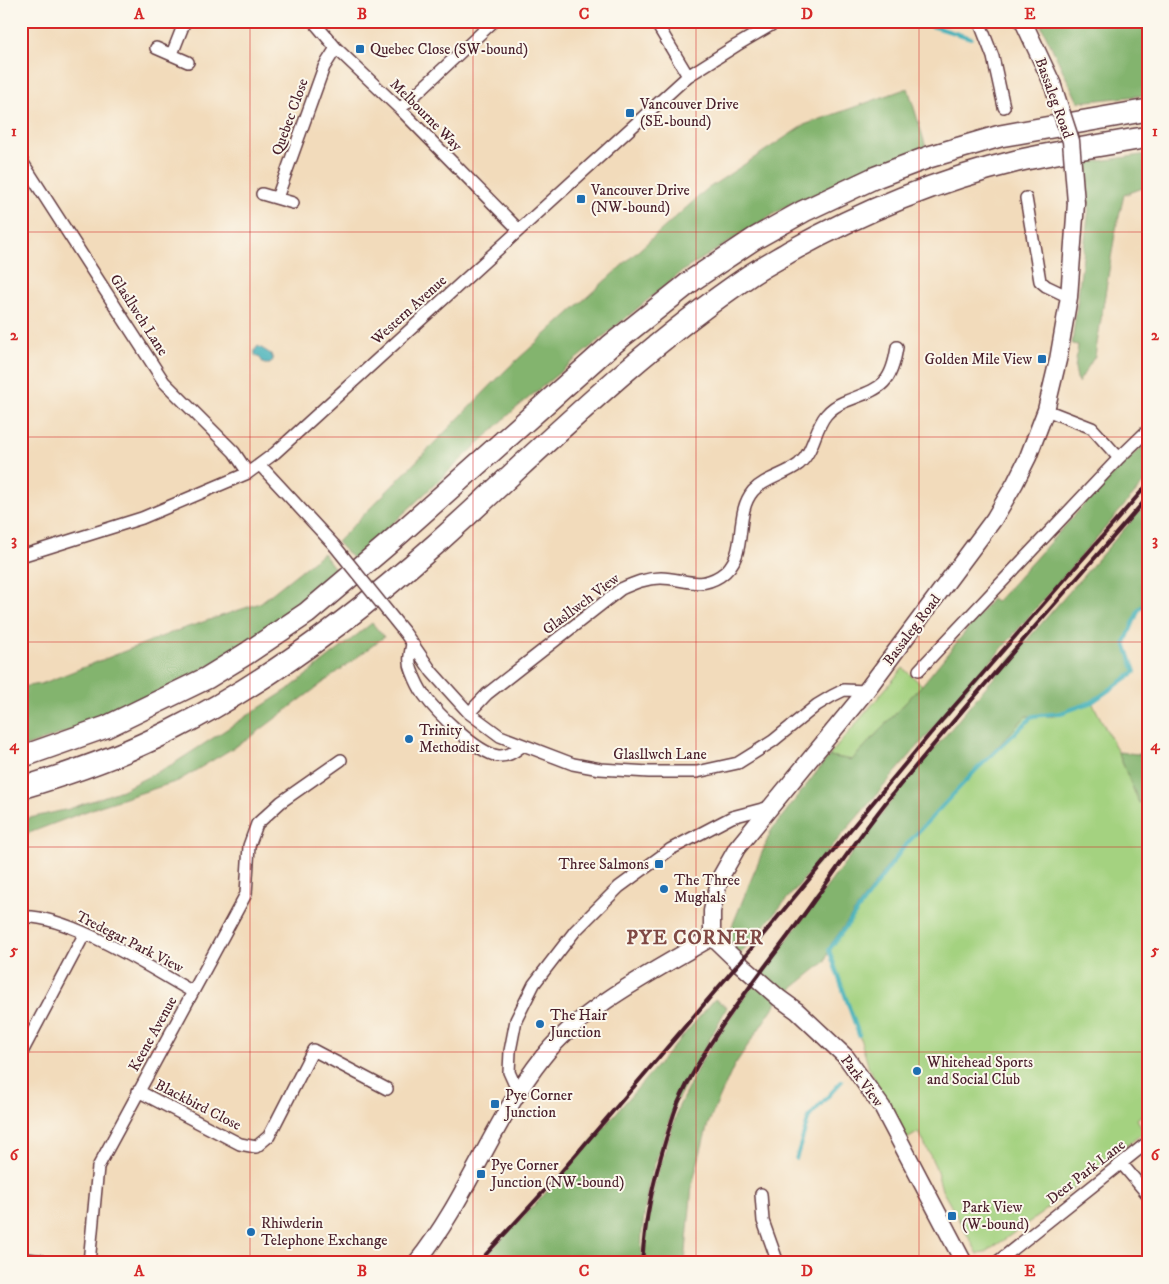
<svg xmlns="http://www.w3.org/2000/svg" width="1169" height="1284" font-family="'IM FELL DW Pica',serif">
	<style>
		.green { fill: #a4d280; stroke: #777856 }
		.forest { fill: #83b46e; stroke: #666a4c }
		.water { fill: #3fafb8; stroke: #446772 }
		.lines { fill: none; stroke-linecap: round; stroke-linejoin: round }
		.stream { stroke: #3fafb8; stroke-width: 4 }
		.street-casing { stroke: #633b41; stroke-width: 14 }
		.secondary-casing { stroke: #633b41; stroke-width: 19 }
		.highway-casing { stroke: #633b41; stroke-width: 24 }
		.street { stroke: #fff; stroke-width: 11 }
		.secondary { stroke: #fff; stroke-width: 16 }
		.highway { stroke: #fff; stroke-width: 21 }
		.rail { stroke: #4a1f2b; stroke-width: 4 }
		.street-bridge-casing { stroke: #633b41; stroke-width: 14; stroke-linecap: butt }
		.secondary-bridge-casing { stroke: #633b41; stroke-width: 19; stroke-linecap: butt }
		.street-bridge { stroke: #fff; stroke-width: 11 }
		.secondary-bridge { stroke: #fff; stroke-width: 16 }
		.grid { fill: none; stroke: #d62828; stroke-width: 1; stroke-opacity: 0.55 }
		.poi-dot { fill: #1f6fb2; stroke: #fbf7ec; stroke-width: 2 }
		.labels { text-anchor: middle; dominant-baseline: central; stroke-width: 4; stroke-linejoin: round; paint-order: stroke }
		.poi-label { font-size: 15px; fill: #4a1f2b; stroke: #fbf7ec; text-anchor: start }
		.street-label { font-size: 15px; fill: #4a1f2b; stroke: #fbf7ec }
		.district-label { font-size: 20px; font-weight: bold; letter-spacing: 1px; fill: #804944; stroke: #fbf7ec }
		.neatline { fill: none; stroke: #d62828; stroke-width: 2 }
		.grid-label { font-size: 16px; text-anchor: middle; font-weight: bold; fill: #d62828 }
	</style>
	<rect width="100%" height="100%" fill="#fbf7ec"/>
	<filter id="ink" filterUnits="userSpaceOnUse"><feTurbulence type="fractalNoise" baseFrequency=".02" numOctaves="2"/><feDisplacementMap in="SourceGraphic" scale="10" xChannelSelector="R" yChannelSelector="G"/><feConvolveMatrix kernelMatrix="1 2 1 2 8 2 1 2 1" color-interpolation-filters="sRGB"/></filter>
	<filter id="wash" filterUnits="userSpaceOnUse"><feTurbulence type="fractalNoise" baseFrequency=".0096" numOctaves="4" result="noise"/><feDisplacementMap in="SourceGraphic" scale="20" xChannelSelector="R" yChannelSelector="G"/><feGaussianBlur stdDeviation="1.12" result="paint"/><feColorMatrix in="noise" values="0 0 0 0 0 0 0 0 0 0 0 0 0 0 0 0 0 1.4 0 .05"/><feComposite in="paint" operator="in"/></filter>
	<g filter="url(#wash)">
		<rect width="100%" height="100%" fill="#f2dbbb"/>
		<path class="green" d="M 903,668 L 922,685 L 852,760 L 829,756 Z
			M 1092,702 L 1118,752 L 1139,803 L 1148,799 L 1148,1110 L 1137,1119 L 1144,1132 L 1042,1213 L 985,1253 L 978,1254 L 942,1190 L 936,1168 L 919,1132 L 905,1140 L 869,1068 L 859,1035 L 829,950 L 888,864 L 1026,716 L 1053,716 Z"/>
		<path class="forest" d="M 1039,21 L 1148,21 L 1148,95 L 1078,102 Z
			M 908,88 L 929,157 L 795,201 L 684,270 L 514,410 L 354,560 L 337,542 L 507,369 L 707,189 L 804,125 Z
			M 1148,154 L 1148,186 L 1124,195 L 1115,234 L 1095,356 L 1078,383 L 1075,368 L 1078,345 L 1072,344 L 1089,209 L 1086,163 Z
			M 1148,443 L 1148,478 L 739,955 L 726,941 L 771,831 L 829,756 L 852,760 L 922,685 L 992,599 L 996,602 L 1100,487 L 1137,451 Z
			M 1148,502 L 1148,601 L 1138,609 L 1125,643 L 1135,672 L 1092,702 L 1053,716 L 1026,716 L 889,864 L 831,944 L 825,962 L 779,999 L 734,1066 L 708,1124 L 692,1185 L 685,1263 L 644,1263 L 646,1232 L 655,1182 L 679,1106 L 700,1064 L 717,1037 L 742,1000 L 892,800 L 984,689 Z
			M 323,553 L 341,577 L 241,649 L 115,715 L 21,748 L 21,687 L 41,684 L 176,631 L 260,603 Z
			M 372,623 L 384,637 L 248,739 L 178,781 L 100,806 L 21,836 L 21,820 L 69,809 L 122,790 L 173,764 L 290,688 Z
			M 1118,752 L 1148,755 L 1148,799 L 1139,803 Z
			M 715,999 L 727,1007 L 675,1104 L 649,1181 L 642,1231 L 641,1263 L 479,1263 L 558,1180 Z"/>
		<path class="water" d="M 258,346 L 271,354 L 273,360 L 270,364 L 264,364 L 260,358 L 255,355 L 255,350 Z"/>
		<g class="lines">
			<path class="stream" d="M 915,21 L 971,38
				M 859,1035 L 829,950 L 903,848 L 977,769 L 1033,716 L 1061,713 L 1092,702 L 1135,672 L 1125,643 L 1139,609 L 1148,602
				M 796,1159 L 809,1117 L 842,1081"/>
		</g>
	</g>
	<g filter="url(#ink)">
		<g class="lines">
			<g class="street-casing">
				<path id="street" d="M 313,21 L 336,48 L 400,109 L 519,230
					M 655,21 L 688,76
					M 979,21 L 993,57 L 1004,107
					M 156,48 L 188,62
					M 172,54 L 185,21
					M 400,109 L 494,21
					M 21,160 L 164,382 L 234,452 L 248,473
					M 262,194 L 293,203
					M 277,198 L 324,67 L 336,48
					M 1026,198 L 1040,281 L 1046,286 L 1069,297
					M 1046,410 L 1092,428 L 1119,458 L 1148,430
					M 260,465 L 334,545
					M 21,556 L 142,518 L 248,473 L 275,453 L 688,76 L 737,45 L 778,21
					M 405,633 L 432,672 L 469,713 L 500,736 L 573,764 L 600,769 L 649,772 L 697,772 L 738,763 L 773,741 L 817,705 L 832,696 L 844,690 L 866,691
					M 412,644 C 410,654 408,662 412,671 C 415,679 419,688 424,695 C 437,713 476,752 498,756 C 508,757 515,751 522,746
					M 919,670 L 1119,458
					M 469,713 L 487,694 L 621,589 C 634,583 646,578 661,578 C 682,578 698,590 720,576 C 751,556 732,516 753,491 C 765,478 785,475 799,464 C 814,451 814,430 826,415 C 831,409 837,405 844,402 C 879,388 891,388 897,347
					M 21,917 C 66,913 152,969 193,992
					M 21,1054 L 85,933
					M 138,1091 L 240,1144 L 256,1147 L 269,1136 L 313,1050 L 387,1089
					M 518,1092 L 509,1072 L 510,1051 L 516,1020 L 534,984 L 575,931 L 619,887 L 671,849 L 732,817 L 770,807
					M 1122,1164 L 1148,1195
					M 761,1194 L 763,1221 L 778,1263
					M 89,1263 L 98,1167 L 246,894 L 249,846 L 257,824 L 281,802 L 341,760
					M 996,1263 L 1148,1142"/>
			</g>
			<g class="secondary-casing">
				<path id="secondary" d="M 1023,21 L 1052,83
					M 712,937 L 712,911 L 720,878 L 737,848 L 866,691 L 994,519 L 1015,483 L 1028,457 L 1046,410 L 1058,360 L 1069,297 L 1076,203
					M 712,937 L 739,963 L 779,998 L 797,1011 L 846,1057 L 882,1107 L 964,1263
					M 21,1261 L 40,1263
					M 416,1263 C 467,1200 493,1120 543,1057 C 582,1007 658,969 712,937"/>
			</g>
			<g class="highway-casing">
				<path id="highway" d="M 21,757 L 106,727 L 207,678 L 246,654 L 307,613 L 387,545 L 610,346 L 694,279 L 754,239 L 804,211 L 876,177 L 929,157 L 1000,136 L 1148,110
					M 21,788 C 72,773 123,755 170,731 C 267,683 355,616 436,544 C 538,452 635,353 749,276 C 762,267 776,260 789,252 C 859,213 939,180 1017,161 C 1060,151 1104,145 1148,137"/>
			</g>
			<use href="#street" class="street"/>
			<use href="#secondary" class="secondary"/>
			<use href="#highway" class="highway"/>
			<path class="rail" d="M 478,1263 L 556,1178 L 757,942 L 930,734 L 1148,484
				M 642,1263 C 645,1218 653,1182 666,1139 C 670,1127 673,1115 678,1103 C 708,1037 754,982 797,924 C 828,882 858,837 891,796 C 974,694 1062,596 1148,497"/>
			<g class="street-bridge-casing">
				<path id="street-bridge" d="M 334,545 L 405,633"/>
			</g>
			<g class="secondary-bridge-casing">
				<path id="secondary-bridge" d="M 1052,83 L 1071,141 L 1076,203"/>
			</g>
			<use href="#street-bridge" class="street-bridge"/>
			<use href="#secondary-bridge" class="secondary-bridge"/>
		</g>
	</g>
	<path class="grid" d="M 250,21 L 250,1263M 473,21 L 473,1263M 696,21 L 696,1263M 919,21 L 919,1263M 21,232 L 1148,232M 21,437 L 1148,437M 21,642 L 1148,642M 21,847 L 1148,847M 21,1052 L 1148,1052"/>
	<g class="poi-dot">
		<rect x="355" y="44" width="10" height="10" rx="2.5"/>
		<rect x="625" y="108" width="10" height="10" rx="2.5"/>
		<rect x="576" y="194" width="10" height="10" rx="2.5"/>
		<rect x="1037" y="354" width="10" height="10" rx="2.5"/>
		<circle cx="409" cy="739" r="5"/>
		<rect x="654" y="859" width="10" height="10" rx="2.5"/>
		<circle cx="664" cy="889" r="5"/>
		<circle cx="540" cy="1024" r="5"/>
		<circle cx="917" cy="1071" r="5"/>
		<rect x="490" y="1099" width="10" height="10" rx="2.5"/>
		<rect x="476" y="1169" width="10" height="10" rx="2.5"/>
		<rect x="947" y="1211" width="10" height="10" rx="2.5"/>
		<circle cx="251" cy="1232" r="5"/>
	</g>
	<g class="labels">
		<g class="poi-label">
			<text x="370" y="49">Quebec Close (SW-bound)</text>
			<text x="640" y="104">Vancouver Drive<tspan x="640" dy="17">(SE-bound)</tspan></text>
			<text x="591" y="190">Vancouver Drive<tspan x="591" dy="17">(NW-bound)</tspan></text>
			<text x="1032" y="359" text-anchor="end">Golden Mile View</text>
			<text x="419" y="730">Trinity<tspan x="419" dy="17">Methodist</tspan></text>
			<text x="649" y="864" text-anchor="end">Three Salmons</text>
			<text x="674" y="880">The Three<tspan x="674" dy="17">Mughals</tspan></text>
			<text x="550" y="1015">The Hair<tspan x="550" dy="17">Junction</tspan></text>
			<text x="927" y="1062">Whitehead Sports<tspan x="927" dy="17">and Social Club</tspan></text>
			<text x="505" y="1095">Pye Corner<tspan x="505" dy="17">Junction</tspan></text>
			<text x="491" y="1165">Pye Corner<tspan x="491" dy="17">Junction (NW-bound)</tspan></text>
			<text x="962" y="1207">Park View<tspan x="962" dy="17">(W-bound)</tspan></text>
			<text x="261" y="1223">Rhiwderin<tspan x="261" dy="17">Telephone Exchange</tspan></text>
		</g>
		<g class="street-label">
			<text transform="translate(1054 98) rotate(70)">Bassaleg Road</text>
			<text transform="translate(426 115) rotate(45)">Melbourne Way</text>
			<text transform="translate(290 117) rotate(-70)">Quebec Close</text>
			<text transform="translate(409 310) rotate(-42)">Western Avenue</text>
			<text transform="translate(139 315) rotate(57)">Glasllwch Lane</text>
			<text transform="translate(581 604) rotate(-37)">Glasllwch View</text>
			<text transform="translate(912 630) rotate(-53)">Bassaleg Road</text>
			<text x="660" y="754">Glasllwch Lane</text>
			<text transform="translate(130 942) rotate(27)">Tredegar Park View</text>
			<text transform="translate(153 1034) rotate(-61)">Keene Avenue</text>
			<text transform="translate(862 1081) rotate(53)">Park View</text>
			<text transform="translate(198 1105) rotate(27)">Blackbird Close</text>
			<text transform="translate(1086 1172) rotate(-38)">Deer Park Lane</text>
		</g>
		<g class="district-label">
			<text x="695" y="938">PYE CORNER</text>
		</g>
	</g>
	<rect width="1169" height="1284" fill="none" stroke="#fbf7ec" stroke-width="55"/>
	<rect x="28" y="28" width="1114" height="1228" class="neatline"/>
	<g class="grid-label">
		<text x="139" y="19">A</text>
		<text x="362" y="19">B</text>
		<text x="584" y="19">C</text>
		<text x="807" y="19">D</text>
		<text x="1030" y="19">E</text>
		<text x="14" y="136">1</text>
		<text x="1155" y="136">1</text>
		<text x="14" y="340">2</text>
		<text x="1155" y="340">2</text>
		<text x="14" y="545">3</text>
		<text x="1155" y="545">3</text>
		<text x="14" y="750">4</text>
		<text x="1155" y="750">4</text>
		<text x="14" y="955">5</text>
		<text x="1155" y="955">5</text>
		<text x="14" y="1160">6</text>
		<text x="1155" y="1160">6</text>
		<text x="139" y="1276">A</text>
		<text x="362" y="1276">B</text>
		<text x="584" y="1276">C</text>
		<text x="807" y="1276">D</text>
		<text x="1030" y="1276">E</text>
	</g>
</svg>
